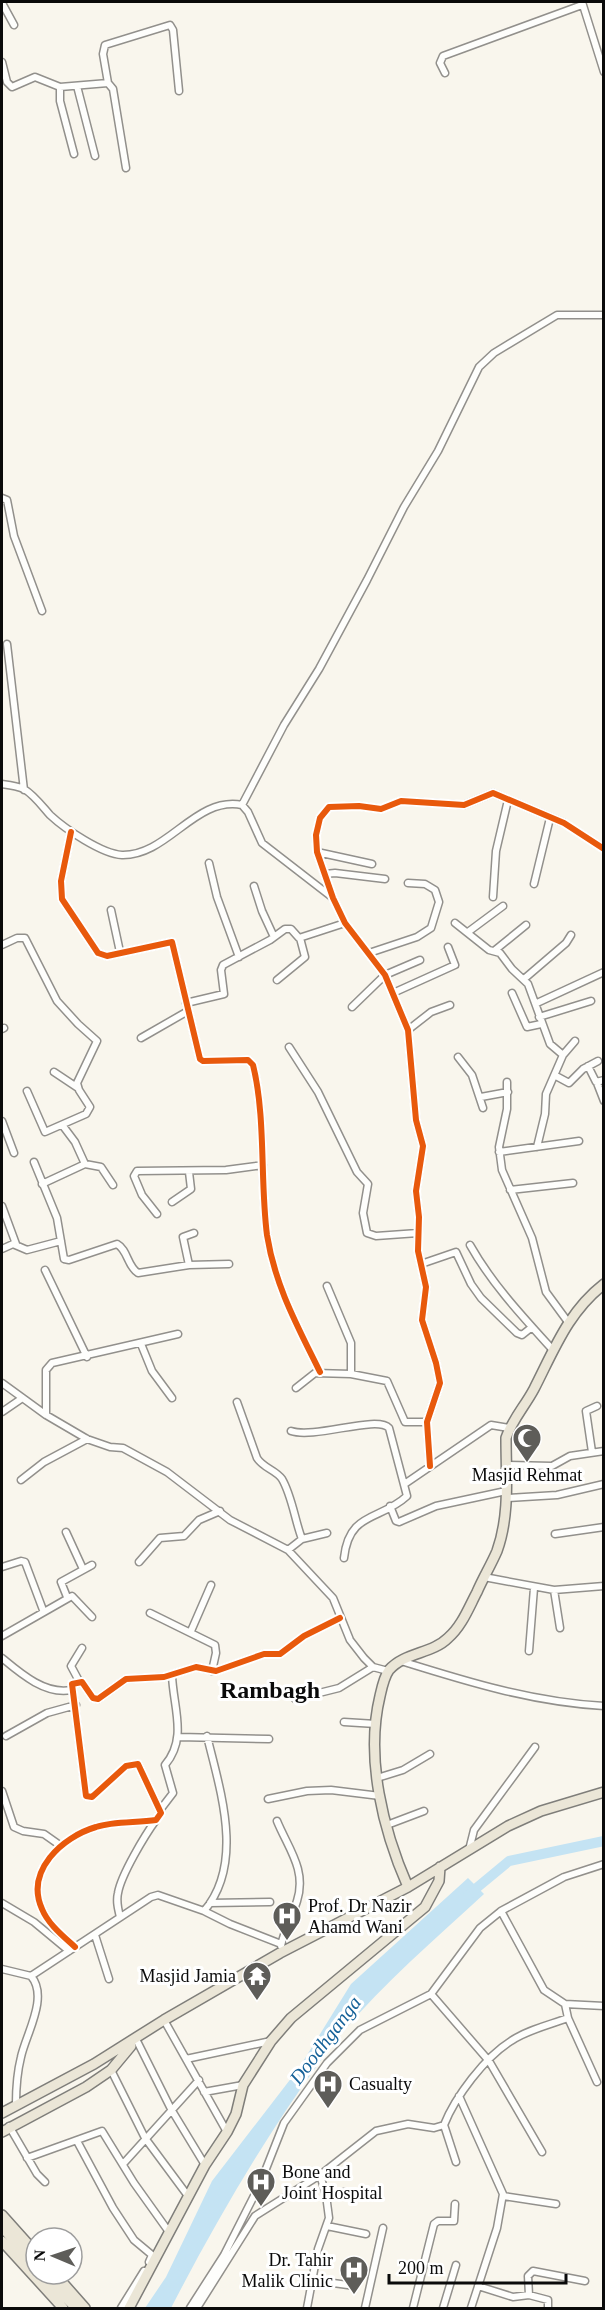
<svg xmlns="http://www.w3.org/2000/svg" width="605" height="2310" font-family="Georgia,serif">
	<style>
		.water { fill: #c4e3f3 }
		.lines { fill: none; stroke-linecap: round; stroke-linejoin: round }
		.river { stroke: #c4e3f3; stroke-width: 10 }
		.street-casing { stroke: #92908c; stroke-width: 9 }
		.primary-casing { stroke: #7f7e7a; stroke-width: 12 }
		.street { stroke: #fefefc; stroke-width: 6 }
		.primary { stroke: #ebe6d7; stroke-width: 9 }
		.cycleway-casing { stroke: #fff; stroke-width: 10 }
		.cycleway { stroke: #e8590c; stroke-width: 6 }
		.labels { text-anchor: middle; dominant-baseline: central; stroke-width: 6; stroke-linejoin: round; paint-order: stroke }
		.poi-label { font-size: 18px; fill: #0a0a0a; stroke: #fff; text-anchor: start }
		.water-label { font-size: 20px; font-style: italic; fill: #166299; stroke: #fff }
		.district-label { font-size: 24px; font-weight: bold; fill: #0a0a0a; stroke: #fff }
	</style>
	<rect width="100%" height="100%" fill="#f9f6ed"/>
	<path class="water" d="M 468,1878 L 484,1894 C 429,1945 369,1995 324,2056 C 266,2135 216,2221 171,2308 L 145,2308 L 166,2277 L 212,2181 L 299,2068 L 351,1984 Z"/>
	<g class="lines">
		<path class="river" d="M 468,1895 L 509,1861 L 604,1841"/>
		<g class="street-casing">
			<path id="street" d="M 582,2 L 604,72
				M 2,3 L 14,25
				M 2,62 L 7,82 L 12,87 L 35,77 L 60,87 L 108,83 L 113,89 L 126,168
				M 445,73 L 440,63 L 443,56 L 582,5
				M 108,83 L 103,54 L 105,45 L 170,25 L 173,30 L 179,91
				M 77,86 L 95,156
				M 60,87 L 60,101 L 74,154
				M 2,498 L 7,500 L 14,536 L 42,611
				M 7,644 L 24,790
				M 2,784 C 9,785 17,786 24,789 C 34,795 42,806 50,815 C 65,829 102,854 122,855 C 168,856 195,796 242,805 L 248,812 L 262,843 L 333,898
				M 242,805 L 284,725 L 319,669 L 367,580 L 404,507 L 438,451 L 479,367 L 494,353 L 557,315 L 604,315
				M 71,832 L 61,881 L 62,899 L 98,953 L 107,956 L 172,942 L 200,1059 L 203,1061 L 248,1060 L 253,1065 C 266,1117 260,1182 267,1235 C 275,1286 298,1327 320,1372
				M 317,852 L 372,864
				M 209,863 L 217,897 L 239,957
				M 325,874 L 335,873 L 385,879
				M 534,884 L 550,818
				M 254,886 L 262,911 L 274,937
				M 493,897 L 496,851 L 508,800
				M 111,910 L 120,952
				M 455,923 L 489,950 L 500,953 L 512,969 L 528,984 L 550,1044 L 563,1055
				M 468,932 L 503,906
				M 2,945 L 17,938 L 25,938 L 57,1001 L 78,1024 L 97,1041 L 77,1083 L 79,1090 L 90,1107 L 86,1114 L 45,1132 L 27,1091
				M 494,951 L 526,925
				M 369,953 L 417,937 L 431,928 L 439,902 L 435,890 L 425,884 L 408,883
				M 524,979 L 566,943 L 571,935
				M 277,980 L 305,957 L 300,938
				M 393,993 L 455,965 L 448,947
				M 512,993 L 527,1027 L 541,1024
				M 186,1003 L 224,994 L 221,970 L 223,965 L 270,940 L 285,929 L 291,929 L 299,938 L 345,923
				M 537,1003 L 604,972
				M 352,1007 L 385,975 L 420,960
				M 539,1017 L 591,1001
				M 2,1029 L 4,1028
				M 408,1030 L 431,1012 L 450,1005
				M 141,1038 L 188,1011
				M 289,1047 L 318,1092 L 357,1172 L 368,1184 L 363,1213 L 367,1233 L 376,1236 L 418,1233
				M 458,1057 L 472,1075 L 483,1108
				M 588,1066 L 596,1082 L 604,1080
				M 54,1072 L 78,1088
				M 556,1076 L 569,1083 L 583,1069 L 598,1061
				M 507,1082 L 507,1109 L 499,1147 L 502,1170 L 532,1238 L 546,1292 L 568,1322
				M 597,1083 L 604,1101
				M 481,1097 L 508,1092
				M 2,1121 L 14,1153
				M 63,1126 L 75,1142 L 85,1164
				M 537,1147 L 545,1114 L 546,1094 L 563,1055 L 575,1041
				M 499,1152 L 579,1141
				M 34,1162 L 57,1218 L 64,1259 L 69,1260 L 117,1244 C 128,1250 127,1266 138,1273 L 189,1265 L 229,1264
				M 42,1184 L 85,1164 L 101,1167 L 113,1185
				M 510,1190 L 573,1183
				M 172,1202 L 191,1189 L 189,1172
				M 2,1206 L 16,1244
				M 157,1214 L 142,1195 L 134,1176 L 137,1171 L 226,1170 L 263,1165
				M 470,1245 C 492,1284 522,1316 552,1349
				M 2,1249 L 13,1244 L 27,1250 L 61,1241
				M 421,1264 L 456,1252 L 471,1284 L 481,1298 L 517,1333 L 522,1335 L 532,1327
				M 189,1265 L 183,1237 L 194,1233
				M 45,1270 L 87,1357
				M 327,1286 L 351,1343 L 351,1374 L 387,1381 L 405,1422 L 427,1422
				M 141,1344 L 152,1371 L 172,1398
				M 2,1383 L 46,1415 L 87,1439 L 110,1447 L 123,1448 L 167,1472 L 230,1520 L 288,1550 L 333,1598 L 350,1640 L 364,1658 L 373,1667 L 388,1671
				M 296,1388 L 315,1373 L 351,1374
				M 237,1402 L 257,1458 C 263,1468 276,1470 282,1479 C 292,1496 295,1521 302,1539
				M 2,1412 L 21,1399
				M 46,1415 L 46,1370 L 52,1363 L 178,1334
				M 291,1431 C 315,1439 377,1415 389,1428 L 407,1496 C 380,1521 349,1511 344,1558
				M 592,1452 L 586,1411 L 597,1406
				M 506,1465 L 552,1466 L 570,1456 L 604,1451
				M 430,1466 L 427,1422 L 440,1383 L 436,1363 L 422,1320 L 426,1287 L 418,1251 L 419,1217 L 416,1191 L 423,1146 L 416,1120 L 408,1030 L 385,975 L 345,923 L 333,898 L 317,852 L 316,835 L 320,818 L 329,807 L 359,806 L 381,809 L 401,801 L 464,805 L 493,793 L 564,823 L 604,849
				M 21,1480 L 44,1462 L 87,1439
				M 406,1483 L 491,1425 L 509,1428
				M 507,1498 L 557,1495 L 604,1484
				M 390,1506 L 396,1521 L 399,1522 L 436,1506 L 506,1491
				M 66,1532 L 83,1569
				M 555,1534 L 604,1527
				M 288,1550 L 302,1539 L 327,1533
				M 139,1562 L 160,1538 L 184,1536 L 199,1520 L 220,1511
				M 2,1567 L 21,1561 L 25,1562 L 43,1610
				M 484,1577 L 554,1590 L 604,1586
				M 554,1590 L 560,1628
				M 67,1597 L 61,1582 L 92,1565
				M 150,1613 L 215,1645 L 216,1653 L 212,1671
				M 191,1631 L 211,1585
				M 2,1636 L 72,1596 L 92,1617
				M 529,1651 L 534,1588
				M 2,1658 C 20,1673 45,1695 71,1690
				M 401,1661 C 468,1682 533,1702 604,1706
				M 79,1681 L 71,1666 L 82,1648
				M 295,1699 L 339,1688 L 373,1667
				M 344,1722 L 376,1724
				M 6,1736 L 47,1713 L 76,1705
				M 179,1737 L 269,1739
				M 377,1778 L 403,1770 L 430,1754
				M 2,1791 L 14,1827 L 23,1831 L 44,1834 L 61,1846
				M 268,1799 L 307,1791 L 331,1790 L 380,1796
				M 160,1810 L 173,1793 L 165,1765 C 188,1738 173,1707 172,1675
				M 277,1821 C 288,1848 307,1870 297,1901 C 292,1917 284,1930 281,1946
				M 387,1825 L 424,1811
				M 469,1850 L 474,1830 L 535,1747
				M 2,1903 L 34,1922 L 69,1951
				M 210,1903 L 270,1902
				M 204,1911 C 245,1863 220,1790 207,1736
				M 501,1911 L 544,1990 L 565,2004 L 604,2006
				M 120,1917 C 118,1909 116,1901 118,1893 C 121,1875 145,1835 156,1820
				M 95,1935 L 109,1979
				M 75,1947 C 63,1936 48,1924 42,1909 C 25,1871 62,1837 96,1827 C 114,1821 137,1823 156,1820 L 161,1813 L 138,1764 L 126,1766 L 92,1797 L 86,1796 L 72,1684 L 82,1682 L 93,1698 L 98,1699 L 126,1679 L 164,1677 L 196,1667 L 216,1671 L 264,1654 L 280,1654 L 304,1636 L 340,1618
				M 2,1969 L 31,1976 C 49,1997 26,2034 21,2057 C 17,2073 16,2088 16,2104
				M 31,1976 L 151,1897 L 158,1895 L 204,1911 L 230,1924 L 281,1944
				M 431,1994 L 489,2061 L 542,2152
				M 568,2018 L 597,2082
				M 164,2020 L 227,2132
				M 136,2039 L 171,2109 L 205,2165
				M 186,2059 L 271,2041
				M 111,2070 L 145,2138 L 188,2196
				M 204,2092 L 243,2085
				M 459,2096 L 503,2194 L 497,2228 L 471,2308
				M 9,2126 L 37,2174 L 45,2182
				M 77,2141 L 113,2208 L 134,2240 L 152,2255 L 149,2262
				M 27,2158 L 102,2131 L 134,2183 L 169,2232
				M 456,2162 L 444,2125 C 455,2097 485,2057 511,2041 C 527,2030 549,2025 568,2018 L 565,2004
				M 123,2164 L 199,2080
				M 326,2195 L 345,2192
				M 503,2196 L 556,2204
				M 327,2226 L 366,2234
				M 311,2280 L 355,2286
				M 478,2286 L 513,2297 L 529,2295 L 528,2276 L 533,2271 L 585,2281
				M 529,2295 L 548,2300 L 548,2308
				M 121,2308 L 144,2271
				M 190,2308 L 224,2255 L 260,2184 L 284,2123 L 327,2063 L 360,2030 L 431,1994 L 480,1928 L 501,1911 L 564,1877 L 604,1864
				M 197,2308 L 255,2216 L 320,2175 L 376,2131 L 408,2124 L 434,2128 L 444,2125
				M 307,2308 L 318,2249 L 329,2218 L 326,2195 L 320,2175
				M 365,2308 L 383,2228
				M 413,2308 L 434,2224 L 438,2221 L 454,2221 L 455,2204
				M 443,2308 L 456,2265"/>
		</g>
		<g class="primary-casing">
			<path id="primary" d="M 408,1887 C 383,1830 365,1758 380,1696 C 382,1687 384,1677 389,1670 C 405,1652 432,1654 448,1638 C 462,1626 469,1607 477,1592 C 483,1578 491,1565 497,1551 C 510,1515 506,1475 506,1438 C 512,1420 525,1406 534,1389 C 554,1350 568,1312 604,1284
				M 2,2113 L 94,2064 L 164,2020 L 280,1953 L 408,1887 L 508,1826 L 541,1811 L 604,1792
				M 2,2132 L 86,2087 L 111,2070 L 131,2046
				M 2,2215 L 36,2253
				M 2,2227 L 36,2267
				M 2,2241 L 63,2308
				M 42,2274 L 76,2308
				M 55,2274 L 85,2308
				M 129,2308 L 205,2165 L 227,2132 L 236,2114 L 243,2085 L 271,2041 L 291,2018 L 425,1907 L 439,1881 L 440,1867"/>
		</g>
		<use href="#street" class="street"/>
		<use href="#primary" class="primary"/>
		<g class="cycleway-casing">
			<path id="cycleway" d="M 71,832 L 61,881 L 62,899 L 98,953 L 107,956 L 172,942 L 200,1059 L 203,1061 L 248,1060 L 253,1065 C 266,1117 260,1182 267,1235 C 275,1286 298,1327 320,1372
				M 430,1466 L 427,1422 L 440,1383 L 436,1363 L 422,1320 L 426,1287 L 418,1251 L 419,1217 L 416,1191 L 423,1146 L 416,1120 L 408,1030 L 385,975 L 345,923 L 333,898 L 317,852 L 316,835 L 320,818 L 329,807 L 359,806 L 381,809 L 401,801 L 464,805 L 493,793 L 564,823 L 604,849
				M 75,1947 C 63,1936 48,1924 42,1909 C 25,1871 62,1837 96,1827 C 114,1821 137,1823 156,1820 L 161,1813 L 138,1764 L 126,1766 L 92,1797 L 86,1796 L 72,1684 L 82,1682 L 93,1698 L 98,1699 L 126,1679 L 164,1677 L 196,1667 L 216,1671 L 264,1654 L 280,1654 L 304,1636 L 340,1618"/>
		</g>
		<use href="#cycleway" class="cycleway"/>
	</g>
	<defs>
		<g id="mosque-pin" transform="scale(1.5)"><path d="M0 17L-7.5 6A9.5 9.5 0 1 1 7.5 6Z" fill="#5e5d59" stroke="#fff"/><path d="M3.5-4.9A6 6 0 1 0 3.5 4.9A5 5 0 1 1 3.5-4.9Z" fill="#fff"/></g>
		<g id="hospital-pin" transform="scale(1.5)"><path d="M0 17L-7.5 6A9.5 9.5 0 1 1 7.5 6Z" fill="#5e5d59" stroke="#fff"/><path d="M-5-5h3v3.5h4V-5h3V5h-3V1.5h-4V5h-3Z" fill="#fff"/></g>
		<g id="temple-pin" transform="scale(1.5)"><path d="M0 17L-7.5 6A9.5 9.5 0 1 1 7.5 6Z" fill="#5e5d59" stroke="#fff"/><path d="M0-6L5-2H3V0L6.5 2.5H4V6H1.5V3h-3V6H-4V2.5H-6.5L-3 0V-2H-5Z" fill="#fff"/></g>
	</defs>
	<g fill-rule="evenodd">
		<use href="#mosque-pin" x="527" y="1438"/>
		<use href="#hospital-pin" x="287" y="1916"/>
		<use href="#temple-pin" x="257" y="1976"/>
		<use href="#hospital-pin" x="328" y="2084"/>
		<use href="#hospital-pin" x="261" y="2182"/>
		<use href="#hospital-pin" x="354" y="2270"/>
	</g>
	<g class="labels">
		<g class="poi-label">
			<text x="527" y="1475" text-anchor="middle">Masjid Rehmat</text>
			<text x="308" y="1906">Prof. Dr Nazir<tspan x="308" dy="21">Ahamd Wani</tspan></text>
			<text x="236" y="1976" text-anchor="end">Masjid Jamia</text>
			<text x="349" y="2084">Casualty</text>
			<text x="282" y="2172">Bone and<tspan x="282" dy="21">Joint Hospital</tspan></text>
			<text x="333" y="2260" text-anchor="end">Dr. Tahir<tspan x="333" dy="21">Malik Clinic</tspan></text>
		</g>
		<g class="water-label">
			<text transform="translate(325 2040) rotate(-53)">Doodhganga</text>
		</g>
		<g class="district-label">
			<text x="270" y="1690">Rambagh</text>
		</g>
	</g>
	<rect width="605" height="2310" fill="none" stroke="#0a0a0a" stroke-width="6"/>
	<g transform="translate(54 2256) rotate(272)"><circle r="28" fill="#ffffff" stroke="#9d9d9d" stroke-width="1.5"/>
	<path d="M0-4.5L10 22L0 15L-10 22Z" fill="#5e5d59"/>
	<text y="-9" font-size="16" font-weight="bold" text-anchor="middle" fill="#0a0a0a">N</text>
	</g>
	<path d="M389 2274v9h177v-9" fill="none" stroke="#0a0a0a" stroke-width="3"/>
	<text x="398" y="2274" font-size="18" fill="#0a0a0a" stroke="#ffffff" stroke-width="4.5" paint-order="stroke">200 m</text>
</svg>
